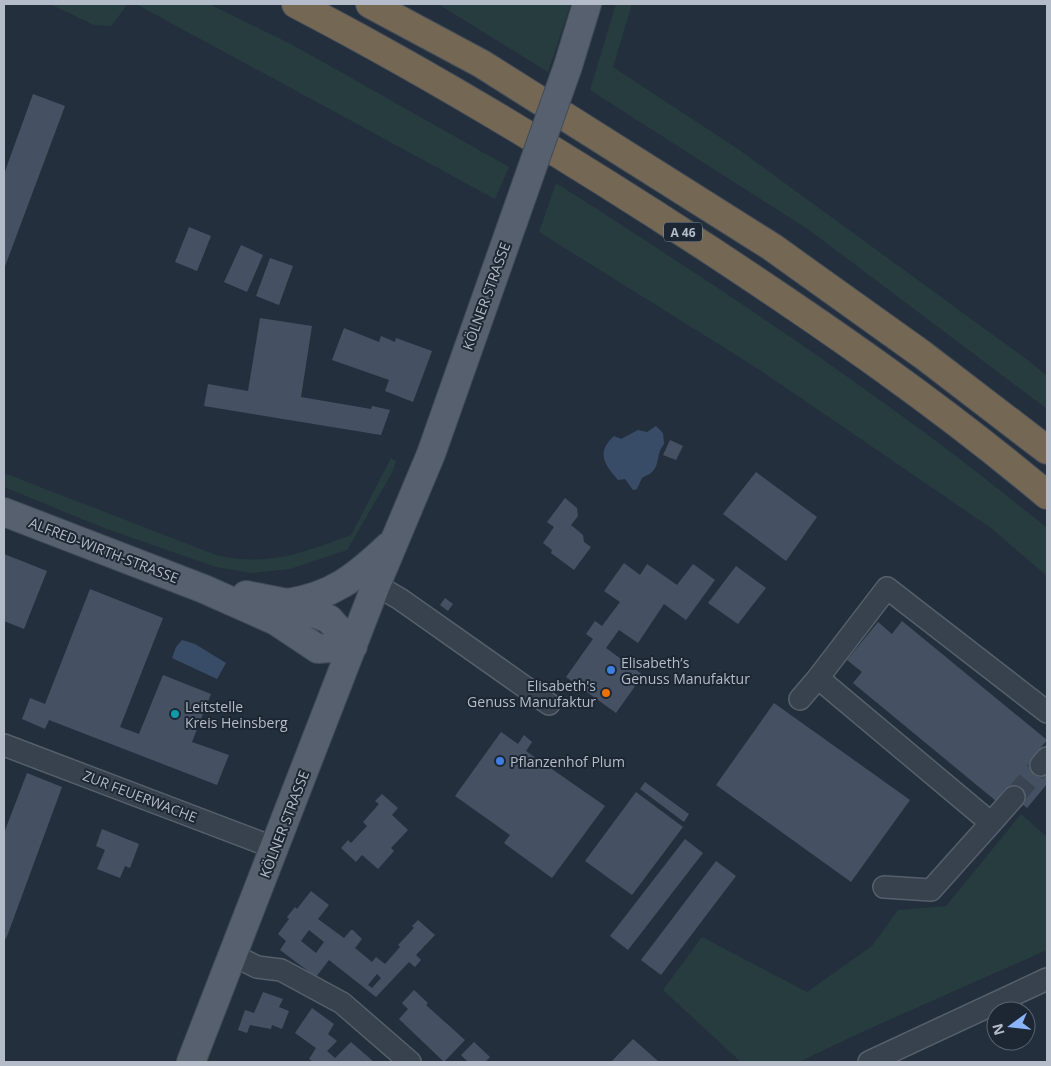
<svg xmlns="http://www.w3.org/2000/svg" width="1051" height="1066" font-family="'Open Sans',sans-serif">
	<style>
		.green { fill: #263c3f }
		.water { fill: #394c67 }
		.building { fill: #455162; fill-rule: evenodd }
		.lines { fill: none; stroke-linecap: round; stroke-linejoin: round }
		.minor-tunnel { stroke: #3a4453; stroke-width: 21; stroke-dasharray: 21 11; stroke-linecap: butt }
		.minor-casing { stroke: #565f6c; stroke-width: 24 }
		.major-casing { stroke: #414a57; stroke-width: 30 }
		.highway-casing { stroke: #434c59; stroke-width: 30 }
		.minor { stroke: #38414e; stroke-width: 21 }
		.major { stroke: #56606e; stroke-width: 28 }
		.highway { stroke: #746855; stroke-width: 28 }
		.major-bridge-casing { stroke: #414a57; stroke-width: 30; stroke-linecap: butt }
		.major-bridge { stroke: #56606e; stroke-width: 28 }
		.shop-dot { fill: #3f7fe0; stroke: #1d2633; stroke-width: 2 }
		.food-dot { fill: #e8710a; stroke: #1d2633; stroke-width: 2 }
		.culture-dot { fill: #0f9aa8; stroke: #1d2633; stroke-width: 2 }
		.labels { text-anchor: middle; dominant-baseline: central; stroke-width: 4; stroke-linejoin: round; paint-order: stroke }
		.shield { fill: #1d2633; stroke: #878f9c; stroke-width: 1 }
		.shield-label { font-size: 12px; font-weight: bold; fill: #b4bcc9 }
		.street-label { font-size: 14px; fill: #b4bcc9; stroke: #1d2633 }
		.poi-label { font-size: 14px; fill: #b4bcc9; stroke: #1d2633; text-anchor: start }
	</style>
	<rect width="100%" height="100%" fill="#242f3e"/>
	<path class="green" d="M 50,4 L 128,4 L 111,26 L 94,25 Z
		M 136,4 L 209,4 L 291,44 L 509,167 L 495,199 Z
		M 438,4 L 571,4 L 548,72 Z
		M 616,4 L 632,4 L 613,67 L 738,149 L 1025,358 L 1047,376 L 1047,409 L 809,230 L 590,90 Z
		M 556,183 C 725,291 892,401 1047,528 L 1047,576 L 991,528 L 757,368 L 539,232 Z
		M 391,458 L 396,461 L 392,473 L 347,550 L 290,569 L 251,573 L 216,567 L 104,528 L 4,487 L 4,473 L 216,555 C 268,567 302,553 351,535 Z
		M 1021,814 L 1047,837 L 1047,950 L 864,1031 L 799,1062 L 741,1062 L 663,990 L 702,937 L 807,992 L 872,946 L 898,910 L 946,906 Z"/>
	<path class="water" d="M 656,426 L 663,433 L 664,444 C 656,453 660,463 653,471 C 650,475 646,475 642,478 L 637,489 L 633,490 L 625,479 L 618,480 C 604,464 596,452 614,436 L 621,439 L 638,430 L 647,432 Z
		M 182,640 L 195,644 L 226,663 L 217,679 L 172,658 L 176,647 Z"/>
	<path class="building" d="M 33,94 L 65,106 L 4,269 L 4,174 Z
		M 189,227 L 211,236 L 197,271 L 175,262 Z
		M 241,245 L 263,255 L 247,292 L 224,282 Z
		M 270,258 L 293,266 L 279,305 L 256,296 Z
		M 260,318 L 312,326 L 301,397 L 371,409 L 372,406 L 390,410 L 381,435 L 204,406 L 208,384 L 248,391 Z
		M 344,328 L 379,342 L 381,336 L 395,342 L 396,338 L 432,351 L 413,402 L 385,391 L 389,380 L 332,360 Z
		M 670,440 L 683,446 L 676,460 L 663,455 Z
		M 756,472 L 817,517 L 786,561 L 723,514 Z
		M 565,498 L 577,508 L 578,516 L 571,525 L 583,535 L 584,542 L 591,547 L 574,570 L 551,553 L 552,550 L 543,543 L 554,527 L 547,522 Z
		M 4,554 L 47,571 L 24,629 L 4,621 Z
		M 624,563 L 640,575 L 647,564 L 677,585 L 693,564 L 715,580 L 686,620 L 664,604 L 638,643 L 619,630 L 606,648 L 643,675 L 616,713 L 566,677 L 593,639 L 586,634 L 595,621 L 602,626 L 620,602 L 604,591 Z
		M 736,566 L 766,588 L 738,624 L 708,603 Z
		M 90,589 L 163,618 L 120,727 L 139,734 L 163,675 L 211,694 L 192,742 L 229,755 L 217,785 L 49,720 L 45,729 L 22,719 L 30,698 L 45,704 Z
		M 445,598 L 453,604 L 448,611 L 440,605 Z
		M 902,621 L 1047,740 L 1032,758 L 1047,771 L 1047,784 L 1027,808 L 1005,789 L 996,801 L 853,683 L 862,672 L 847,660 L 878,622 L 892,634 Z
		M 774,703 L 910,800 L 851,882 L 716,785 Z
		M 501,732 L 518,744 L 524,735 L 532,742 L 526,751 L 605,806 L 552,878 L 504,843 L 510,835 L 455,796 Z
		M 27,773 L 62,787 L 6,939 L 4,938 L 4,833 Z
		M 645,782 L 689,814 L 684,822 L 640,789 Z
		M 636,792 L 683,827 L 632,895 L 585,861 Z
		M 382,794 L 398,808 L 392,815 L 408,830 L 391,848 L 394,851 L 378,869 L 362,855 L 356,862 L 341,848 L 348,840 L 351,843 L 367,826 L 363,822 L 379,804 L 375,801 Z
		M 102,829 L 139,844 L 130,868 L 125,866 L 120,878 L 97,869 L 105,850 L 96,846 Z
		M 685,839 L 703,853 L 628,950 L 610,936 Z
		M 716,861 L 736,876 L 661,975 L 641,960 Z
		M 311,891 L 329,905 L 318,919 L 344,938 L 351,930 L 353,930 L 362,939 L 355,948 L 372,962 L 376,957 L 385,964 L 400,947 L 398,945 L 414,928 L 412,926 L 418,920 L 435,935 L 416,955 L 421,960 L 415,967 L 409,962 L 376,997 L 329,960 L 316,977 L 280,950 L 286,941 L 278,934 L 289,919 L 287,917 L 295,907 L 297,909 ZM 309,930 L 324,942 L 316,953 L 301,941 ZM 377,974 L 381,978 L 372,988 L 368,985 Z
		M 414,990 L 428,1003 L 426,1005 L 465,1040 L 444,1062 L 399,1019 L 408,1009 L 402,1003 Z
		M 263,992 L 283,999 L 279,1007 L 289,1011 L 282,1029 L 272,1025 L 271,1029 L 250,1025 L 247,1033 L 238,1030 L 245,1010 L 254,1013 Z
		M 312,1008 L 334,1024 L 328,1034 L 337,1041 L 327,1051 L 335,1058 L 351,1042 L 374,1062 L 313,1062 L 309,1059 L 316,1048 L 295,1033 Z
		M 633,1039 L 658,1061 L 657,1062 L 611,1062 Z
		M 474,1042 L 490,1057 L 485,1062 L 468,1062 L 461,1055 Z"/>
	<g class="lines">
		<path class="minor-tunnel" d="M 1014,797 L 1041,765"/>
		<g class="minor-casing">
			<path id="minor" d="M 376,585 L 400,599 L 549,704
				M 800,699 L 818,678
				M 4,745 L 275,848
				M 1041,765 L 1047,758
				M 991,823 L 1014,797
				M 884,887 L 931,890 L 991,823 L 818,678 L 887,588 L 1047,712
				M 233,955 L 257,967 L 281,970 L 342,1003 L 410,1062
				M 869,1062 L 1047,979"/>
		</g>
		<g class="major-casing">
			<path id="major" d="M 568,66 L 587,4
				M 4,512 L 204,589 L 276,621 L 318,649 L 353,646
				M 246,595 L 287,603 L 329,619 L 353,646
				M 287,603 C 333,596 356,577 389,546
				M 191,1062 L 376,585 L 431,454 L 513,222"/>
		</g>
		<g class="highway-casing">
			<path id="highway" d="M 296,4 C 438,78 574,161 707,248 C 824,325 940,405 1047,495
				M 370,4 L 482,64 L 772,247 L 923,355 L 1047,450"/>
		</g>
		<use href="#minor" class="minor"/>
		<use href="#major" class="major"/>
		<use href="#highway" class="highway"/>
		<g class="major-bridge-casing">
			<path id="major-bridge" d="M 513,222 L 568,66"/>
		</g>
		<use href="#major-bridge" class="major-bridge"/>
	</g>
	<g class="shop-dot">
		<circle cx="611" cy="670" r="5"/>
		<circle cx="500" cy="761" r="5"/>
	</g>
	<circle class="food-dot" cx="606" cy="693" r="5"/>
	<circle class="culture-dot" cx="175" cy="714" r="5"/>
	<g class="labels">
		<rect class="shield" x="664" y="222.5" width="38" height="19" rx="4"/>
		<g class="shield-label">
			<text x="683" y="232">A 46</text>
		</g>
		<g class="street-label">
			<text transform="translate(486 296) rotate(-70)">KÖLNER STRASSE</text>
			<text transform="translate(104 550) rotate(21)">ALFRED-WIRTH-STRASSE</text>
			<text transform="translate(140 796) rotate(21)">ZUR FEUERWACHE</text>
			<text transform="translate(284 824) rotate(-69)">KÖLNER STRASSE</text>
		</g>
		<g class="poi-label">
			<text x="621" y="662">Elisabeth’s<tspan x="621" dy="16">Genuss Manufaktur</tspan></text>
			<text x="596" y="685" text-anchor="end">Elisabeth's<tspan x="596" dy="16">Genuss Manufaktur</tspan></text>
			<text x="185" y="706">Leitstelle<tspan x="185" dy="16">Kreis Heinsberg</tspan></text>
			<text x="510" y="761">Pflanzenhof Plum</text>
		</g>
	</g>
	<rect width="1051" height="1066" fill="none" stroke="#b4bcc9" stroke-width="10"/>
	<g transform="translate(1011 1026) rotate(255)"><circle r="24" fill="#1d2633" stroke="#59626f"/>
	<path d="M0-4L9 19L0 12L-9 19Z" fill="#8ab4f8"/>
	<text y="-8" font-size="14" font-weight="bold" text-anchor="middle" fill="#b4bcc9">N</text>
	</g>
</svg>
